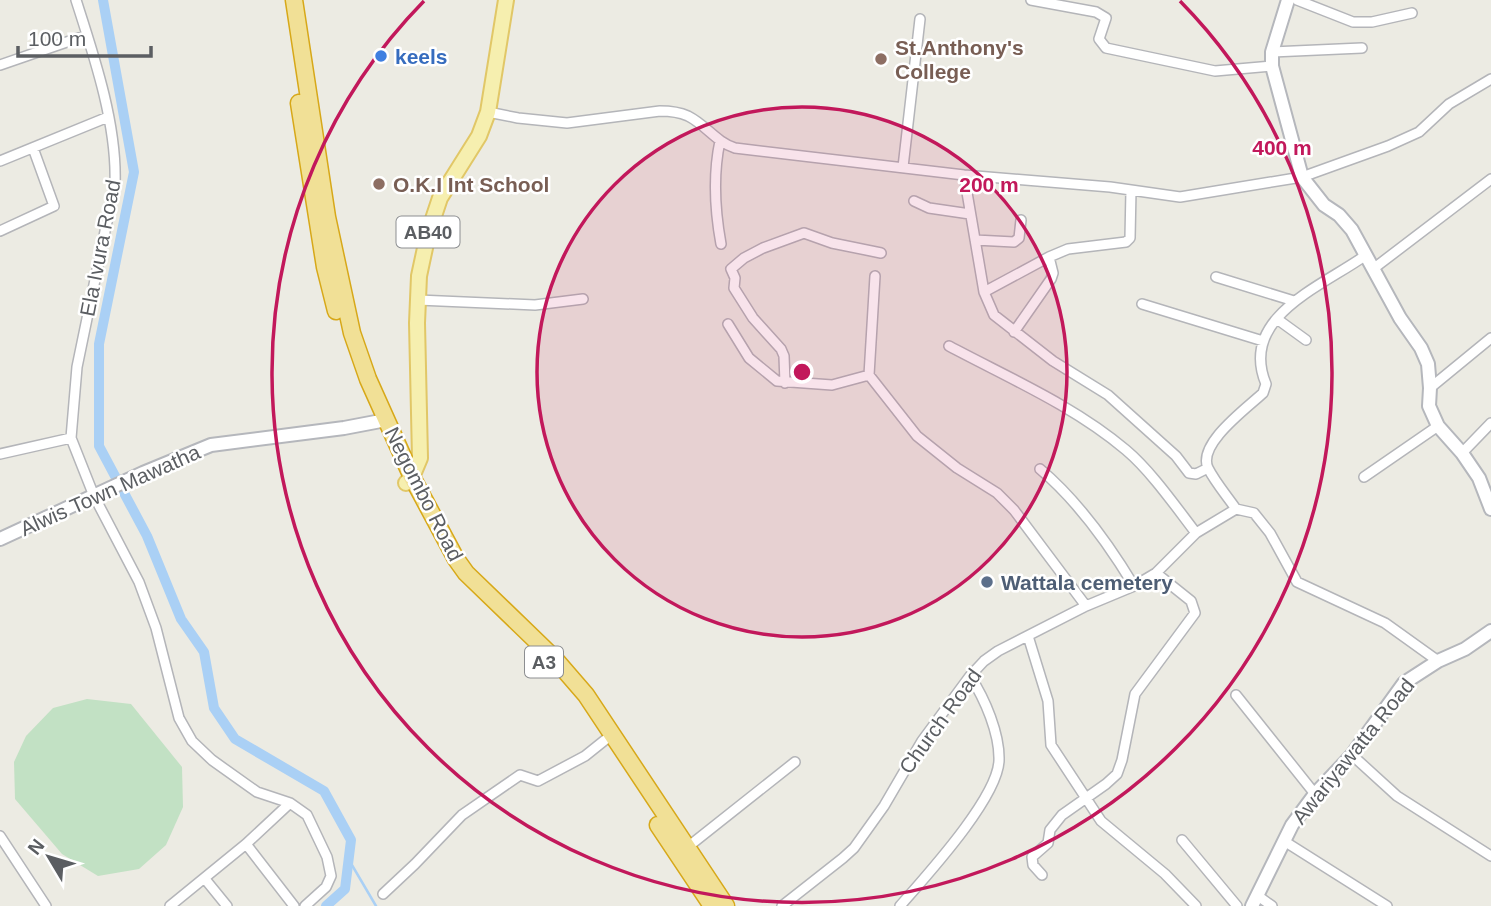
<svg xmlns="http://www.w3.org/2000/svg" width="1491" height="906" font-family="Arial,sans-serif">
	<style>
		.green { fill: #c2e1c4 }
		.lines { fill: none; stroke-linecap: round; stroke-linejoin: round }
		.stream { stroke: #aad0f5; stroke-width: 2.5 }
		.canal { stroke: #aad0f5; stroke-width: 10 }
		.street-casing { stroke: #b4b5b9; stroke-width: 12 }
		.secondary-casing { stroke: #b5b7bc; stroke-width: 16 }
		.primary-casing { stroke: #e1c767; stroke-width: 18 }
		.highway-casing { stroke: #d7a819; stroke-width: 19 }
		.street { stroke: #fff; stroke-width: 9 }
		.secondary { stroke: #fff; stroke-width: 12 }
		.primary { stroke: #f6efaf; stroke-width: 14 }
		.highway { stroke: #f1e096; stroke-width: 16 }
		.ring { fill: none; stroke: #c2185b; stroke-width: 3.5 }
		.shop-dot { fill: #3f7fe0; stroke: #fff; stroke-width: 2.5 }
		.education-dot { fill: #8d6e63; stroke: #fff; stroke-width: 2.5 }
		.service-dot { fill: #5c6f8a; stroke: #fff; stroke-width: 2.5 }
		.labels { text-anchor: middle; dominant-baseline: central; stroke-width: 5; stroke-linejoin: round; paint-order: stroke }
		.shield { fill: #fff; stroke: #8c8e91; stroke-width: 2 }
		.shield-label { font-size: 19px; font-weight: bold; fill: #5b5e62 }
		.education-label { font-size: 21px; font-weight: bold; fill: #785e54; stroke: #fff; text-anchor: start }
		.shop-label { font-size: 21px; font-weight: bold; fill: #366cbe; stroke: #fff; text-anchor: start }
		.street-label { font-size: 21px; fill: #5b5e62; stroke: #fff }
		.service-label { font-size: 21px; font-weight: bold; fill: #4e5e75; stroke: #fff; text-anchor: start }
		.centre { fill: #c2185b; stroke: #fff; stroke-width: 3.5 }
		.ring-label { font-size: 21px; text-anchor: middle; font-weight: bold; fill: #c2185b; stroke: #fff; stroke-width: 5; stroke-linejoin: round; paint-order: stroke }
	</style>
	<rect width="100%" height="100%" fill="#ecebe3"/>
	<path class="green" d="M 87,699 L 131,704 L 182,767 L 183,807 L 166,845 L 139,869 L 98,876 L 62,854 L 15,799 L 14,762 L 26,736 L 53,708 Z"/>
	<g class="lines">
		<path class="stream" d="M 349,860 L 376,906"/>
		<path class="canal" d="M 103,0 L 134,172 L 99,344 L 99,446 L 147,536 L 181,619 L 204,652 L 214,708 L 235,739 L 324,791 L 351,840 L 345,889 L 326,906"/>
		<g class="street-casing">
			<path id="street" d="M 76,0 C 94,56 117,124 115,183 L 77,367 L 71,438 L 94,496 L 139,582 L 156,628 L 179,718 L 192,741 L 212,760 L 257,792 L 290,803 L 307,815 L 327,857 L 331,876 L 326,887 L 305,906
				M 1031,0 L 1096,12 L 1106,18 L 1099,39 L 1106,48 L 1215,71 L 1272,66
				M 1297,0 L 1353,22 L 1372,22 L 1412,13
				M 1272,52 L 1362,48
				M 0,65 L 87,35
				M 488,112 L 518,118 L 567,123 L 660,111 C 669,111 679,112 688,116 C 706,125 716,142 735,148 L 964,175 L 1110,187 L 1180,197 L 1302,177 L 1388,146 L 1419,132 L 1449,104 L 1491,79
				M 720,141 C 713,174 715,211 721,244
				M 0,161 L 108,117
				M 903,167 L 920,19
				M 964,175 L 984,292 L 994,315 L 1053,361 L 1108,395 L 1176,456 L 1189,473 L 1196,474 L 1208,468
				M 914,201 L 929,208 L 970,214
				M 0,231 L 54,206 L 33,148
				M 975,240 L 1014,242 L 1019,238 L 1021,220
				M 1366,255 C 1323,286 1238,317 1266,384 L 1263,393 C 1247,408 1197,444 1208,468 C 1215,482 1227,496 1236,509 L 1254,513 L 1270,533 L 1297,582 L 1385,623 L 1438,661
				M 1373,269 L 1491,179
				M 1216,277 L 1294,301
				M 984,292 L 1049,257 L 1068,249 L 1126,242 L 1130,238 L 1131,190
				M 418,300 L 535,305 L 583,299
				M 1142,304 L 1263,341
				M 1277,319 L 1306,340
				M 728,324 L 749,358 L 777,381 L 832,385 L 869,375 L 875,276
				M 1014,332 L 1051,279 L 1053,273 L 1049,257
				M 949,346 C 1009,378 1074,406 1126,450 C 1151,471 1176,507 1196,533
				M 869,375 L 917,436 L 957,468 L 997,493 L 1014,510 L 1086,606
				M 785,383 L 784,356 L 781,349 L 753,318 L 734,288 L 735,278 L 731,269 L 744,258 L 763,248 L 804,233 L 832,243 L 881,253
				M 1430,388 L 1491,338
				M 1462,453 L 1491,423
				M 0,454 L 71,438
				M 1040,469 C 1078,501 1108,543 1134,586
				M 1364,477 L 1438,426
				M 1028,636 L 1048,701 L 1051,745 L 1101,821 L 1165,874 L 1196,906
				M 1236,695 L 1315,794
				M 1352,755 L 1397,796 L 1491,856
				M 0,836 L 46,906
				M 1182,840 L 1237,906
				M 1284,841 L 1387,906
				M 246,844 L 294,906
				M 684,850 L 795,762
				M 1042,875 L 1033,865 L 1032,857 L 1048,843 L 1050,830 L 1062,815 L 1106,784 L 1117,774 L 1122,760 L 1135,694 L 1195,613 L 1191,601 L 1156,573
				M 205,879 L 227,906
				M 383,894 L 415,864 L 462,815 L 520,775 L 538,781 L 585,756 L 605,740
				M 1258,896 L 1272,906
				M 170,906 L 246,844 L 290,803
				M 782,906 L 843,858 L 854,848 L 884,806 L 922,741 L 970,676 L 984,661 L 998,651 L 1086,606 L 1134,586 L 1156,573 L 1196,533 L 1236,509
				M 900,906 C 926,876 997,799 999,761 C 1000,734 985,699 970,676"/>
		</g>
		<g class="secondary-casing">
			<path id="secondary" d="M 1288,0 L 1272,52 L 1272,66 L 1302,177 L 1324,205 L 1339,215 L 1352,230 L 1400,318 L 1421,348 L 1428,364 L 1430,388 L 1429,406 L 1438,426 L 1462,453 L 1479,478 L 1491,509
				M 0,539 L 143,473 L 211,445 L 344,428 L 386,420
				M 1252,906 L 1292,825 L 1315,794 L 1352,755 L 1404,683 L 1438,661 L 1465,649 L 1491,631"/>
		</g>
		<g class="primary-casing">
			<path id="primary" d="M 406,483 L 412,477 L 420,458 L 417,323 L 419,276 L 428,234 L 440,198 L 479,136 L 488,112 L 506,0"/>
		</g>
		<g class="highway-casing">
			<path id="highway" d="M 294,0 L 327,217 L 352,333 L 368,379 L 412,477 L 456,559 L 466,573 L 554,658 L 586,695 L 726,906
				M 299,103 L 325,267 L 336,311
				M 658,825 L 712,906"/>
		</g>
		<use href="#street" class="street"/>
		<use href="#secondary" class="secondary"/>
		<use href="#primary" class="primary"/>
		<use href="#highway" class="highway"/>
	</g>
	<circle cx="802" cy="372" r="265" fill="#c2185b" fill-opacity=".12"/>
	<g class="ring">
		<circle cx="802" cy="372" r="265"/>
		<path d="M1180 1A530 530 0 1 1 424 1"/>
	</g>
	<circle class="shop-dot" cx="381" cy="56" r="7"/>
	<g class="education-dot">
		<circle cx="881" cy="59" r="7"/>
		<circle cx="379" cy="184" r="7"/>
	</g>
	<circle class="service-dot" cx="987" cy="582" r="7"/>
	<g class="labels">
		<g class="shield">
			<rect x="396.5" y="216.5" width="63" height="31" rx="5"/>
			<rect x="525" y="646.5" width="38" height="31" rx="5"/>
		</g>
		<g class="shield-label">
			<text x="428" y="232">AB40</text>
			<text x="544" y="662">A3</text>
		</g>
		<g class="education-label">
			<text x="895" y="47">St.Anthony's<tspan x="895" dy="24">College</tspan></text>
			<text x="393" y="184">O.K.I Int School</text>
		</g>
		<g class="shop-label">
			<text x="395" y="56">keels</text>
		</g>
		<g class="street-label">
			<text transform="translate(100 248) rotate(-79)">Ela Ivura Road</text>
			<text transform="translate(110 490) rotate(-24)">Alwis Town Mawatha</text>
			<text transform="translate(424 494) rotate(63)">Negombo Road</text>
			<text transform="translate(940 721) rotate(-54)">Church Road</text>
			<text transform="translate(1353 751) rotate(-51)">Awariyawatta Road</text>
		</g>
		<g class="service-label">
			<text x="1001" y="582">Wattala cemetery</text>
		</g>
	</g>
	<circle cx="802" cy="372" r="10" class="centre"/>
	<g class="ring-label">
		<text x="1282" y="155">400 m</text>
		<text x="989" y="192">200 m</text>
	</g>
	<g transform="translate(49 857) rotate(308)" stroke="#ffffff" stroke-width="5" paint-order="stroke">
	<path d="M0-5L12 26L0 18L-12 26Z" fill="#5b5e62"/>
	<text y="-10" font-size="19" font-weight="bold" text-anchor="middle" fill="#5b5e62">N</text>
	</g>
	<path d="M18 46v10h133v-10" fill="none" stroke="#5b5e62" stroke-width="3.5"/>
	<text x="28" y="46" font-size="21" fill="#5b5e62" stroke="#ffffff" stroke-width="5" paint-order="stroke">100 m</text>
</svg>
